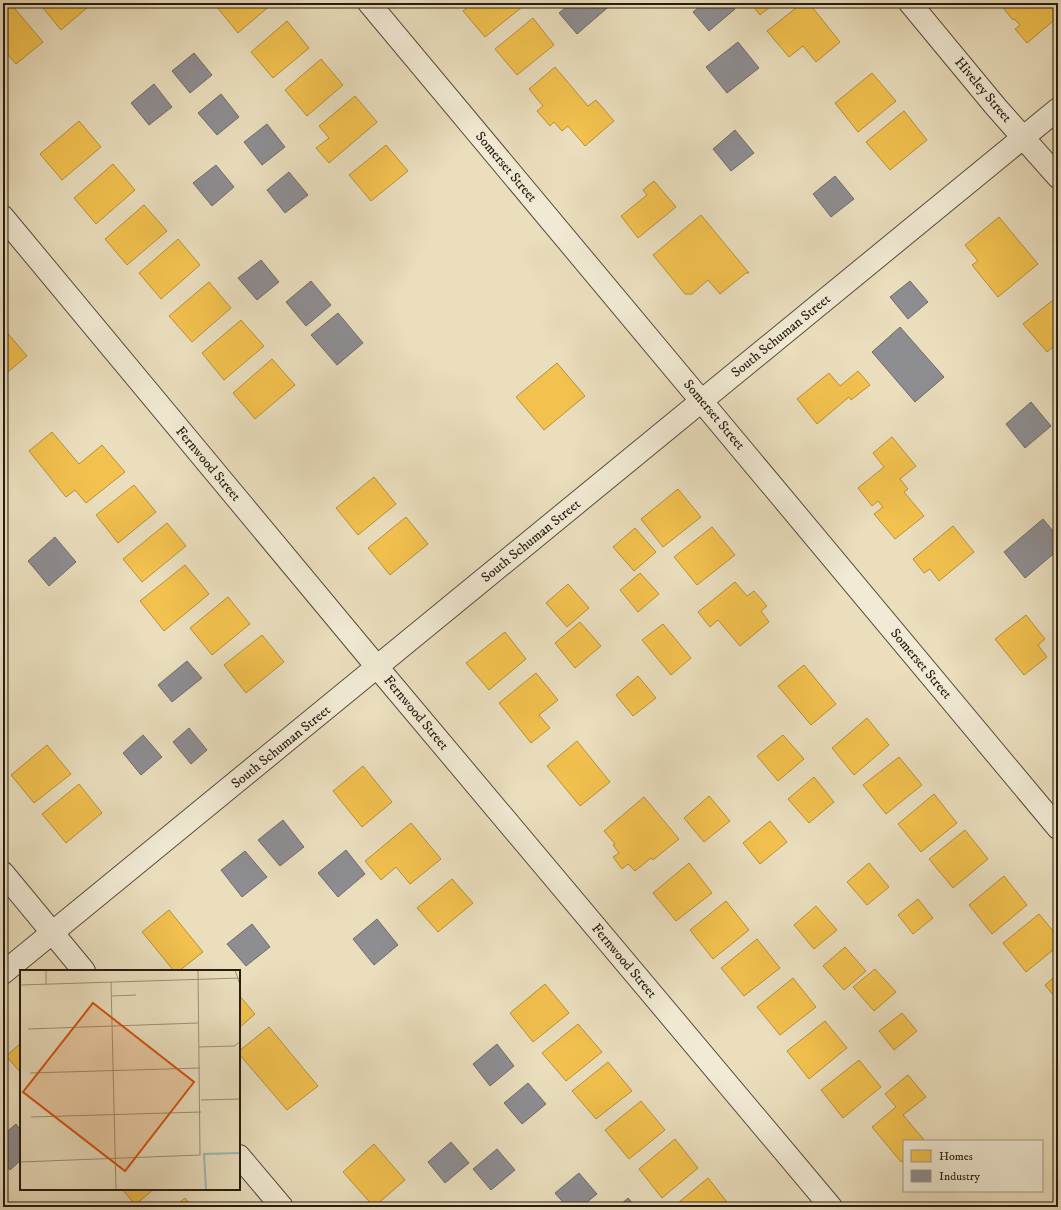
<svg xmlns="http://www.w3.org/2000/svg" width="1061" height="1210" font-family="'IM FELL DW Pica',serif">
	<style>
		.homes { fill: #f2c14e; stroke: #b5903b }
		.industry { fill: #8d8d92; stroke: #6f6b6b }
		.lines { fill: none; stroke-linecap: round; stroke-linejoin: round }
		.minor-casing { stroke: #584c3b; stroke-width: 24 }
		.minor { stroke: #f1ead4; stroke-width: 22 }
		.labels { text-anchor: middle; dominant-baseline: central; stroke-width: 4; stroke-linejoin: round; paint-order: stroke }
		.street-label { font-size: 14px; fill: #281c10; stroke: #f1ead4 }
		.inset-river { fill: none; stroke: #98bbb6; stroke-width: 2 }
		.inset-road { fill: none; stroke: #9c9078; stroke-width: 1 }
		.view { fill: #d5530c; fill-opacity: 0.15; stroke: #d5530c; stroke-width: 2 }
		.inset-edge { fill: none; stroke: #281c10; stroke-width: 2 }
	</style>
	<rect width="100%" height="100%" fill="#eadebd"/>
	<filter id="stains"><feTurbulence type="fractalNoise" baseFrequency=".005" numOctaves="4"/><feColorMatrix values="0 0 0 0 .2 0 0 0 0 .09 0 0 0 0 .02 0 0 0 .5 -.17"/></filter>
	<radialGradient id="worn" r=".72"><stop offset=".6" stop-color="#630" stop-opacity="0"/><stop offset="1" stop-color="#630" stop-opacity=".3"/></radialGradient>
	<path class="homes" d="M 8,3 L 10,3 L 43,42 L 16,64 L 3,49 L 3,7 Z
		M 39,3 L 85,3 L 88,7 L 61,30 Z
		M 220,3 L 273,3 L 238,33 L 216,6 Z
		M 473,3 L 519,3 L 522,7 L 485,37 L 463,11 Z
		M 750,3 L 775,3 L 760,15 Z
		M 802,3 L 809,3 L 840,42 L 816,62 L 803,46 L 789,57 L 767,31 Z
		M 1001,3 L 1058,3 L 1058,17 L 1027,43 L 1015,29 L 1020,25 L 1014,19 L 1013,20 L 1001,5 Z
		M 533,18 L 554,45 L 517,75 L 495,49 Z
		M 287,21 L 309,48 L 273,78 L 251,52 Z
		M 321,59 L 343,85 L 307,116 L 285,90 Z
		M 555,67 L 588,106 L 596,100 L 614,121 L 585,146 L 568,126 L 562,131 L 554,122 L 550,126 L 537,111 L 543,106 L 529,89 Z
		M 872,73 L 896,101 L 858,132 L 835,103 Z
		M 355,96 L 377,122 L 329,163 L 316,148 L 329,138 L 319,126 Z
		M 904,111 L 927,140 L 890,170 L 866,142 Z
		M 79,121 L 101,147 L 62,180 L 40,154 Z
		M 386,145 L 408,171 L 371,201 L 349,175 Z
		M 113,164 L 135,190 L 96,224 L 74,198 Z
		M 654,181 L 676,207 L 638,238 L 621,216 L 647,195 L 643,190 Z
		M 144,205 L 167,231 L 127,265 L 105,239 Z
		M 701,215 L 749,273 L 746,273 L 720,294 L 708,280 L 692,294 L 685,294 L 653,255 Z
		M 999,217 L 1038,264 L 998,297 L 972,265 L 978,261 L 965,245 Z
		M 178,239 L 200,265 L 161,299 L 139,273 Z
		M 209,282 L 231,308 L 192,342 L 169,316 Z
		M 1058,296 L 1058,343 L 1047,352 L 1023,324 Z
		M 241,320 L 264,346 L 224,380 L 202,353 Z
		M 4,329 L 27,356 L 3,376 L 3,330 Z
		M 272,359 L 295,385 L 255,419 L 233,393 Z
		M 557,363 L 585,396 L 544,430 L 516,397 Z
		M 858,371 L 870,385 L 851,400 L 849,397 L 817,424 L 797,399 L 829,373 L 840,386 Z
		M 52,432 L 79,464 L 102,445 L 125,472 L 86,503 L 75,490 L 66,497 L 29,451 Z
		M 892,437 L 916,466 L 900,479 L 908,489 L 904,492 L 924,516 L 895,539 L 874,514 L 883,507 L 878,501 L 872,506 L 858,488 L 884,467 L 873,453 Z
		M 374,477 L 396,504 L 358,535 L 336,508 Z
		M 134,485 L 156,512 L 118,543 L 96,515 Z
		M 678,489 L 701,517 L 663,547 L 641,519 Z
		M 406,517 L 428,544 L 390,575 L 368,548 Z
		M 167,523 L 186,546 L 142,582 L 123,559 Z
		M 953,526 L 974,552 L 939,581 L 930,569 L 924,573 L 913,559 Z
		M 712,527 L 735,555 L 697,585 L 674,557 Z
		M 635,528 L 656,552 L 634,571 L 613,547 Z
		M 185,565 L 209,594 L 164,631 L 140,601 Z
		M 640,573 L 659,594 L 638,612 L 620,590 Z
		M 735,582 L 747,596 L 754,591 L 767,606 L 761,611 L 769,622 L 740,646 L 718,620 L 710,627 L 698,612 Z
		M 568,584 L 589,608 L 567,627 L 546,603 Z
		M 228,597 L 250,624 L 212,655 L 190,628 Z
		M 1026,615 L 1045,639 L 1038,645 L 1047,657 L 1024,675 L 995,639 Z
		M 580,622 L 601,646 L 575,668 L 555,643 Z
		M 663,624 L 691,658 L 671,675 L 642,640 Z
		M 505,632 L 526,659 L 489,690 L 466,663 Z
		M 262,635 L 284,662 L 246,693 L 224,665 Z
		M 804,665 L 836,704 L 811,725 L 778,686 Z
		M 536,673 L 558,700 L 539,715 L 550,728 L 531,743 L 499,703 Z
		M 638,676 L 656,698 L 633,716 L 616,695 Z
		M 867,718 L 889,745 L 854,775 L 832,748 Z
		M 783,735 L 804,759 L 778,781 L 757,756 Z
		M 577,741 L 610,782 L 580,806 L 547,766 Z
		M 47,745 L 71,774 L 34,803 L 11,775 Z
		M 899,757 L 922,785 L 886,814 L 863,785 Z
		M 363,766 L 392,802 L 362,827 L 333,791 Z
		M 814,777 L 834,802 L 809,823 L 788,799 Z
		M 79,784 L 102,813 L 66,843 L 42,814 Z
		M 934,794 L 957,823 L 921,852 L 898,824 Z
		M 709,796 L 730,821 L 704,842 L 684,818 Z
		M 644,797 L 679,839 L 653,860 L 651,858 L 635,871 L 628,864 L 622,869 L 613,857 L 619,853 L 613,845 L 615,844 L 604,831 Z
		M 770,821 L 787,842 L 760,864 L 743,843 Z
		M 411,823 L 441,859 L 410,884 L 396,867 L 381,880 L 365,861 Z
		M 965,830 L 988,859 L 953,888 L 929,859 Z
		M 689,863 L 712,893 L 676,921 L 653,893 Z
		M 869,863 L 889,887 L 867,905 L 847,882 Z
		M 1004,876 L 1027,905 L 992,934 L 969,905 Z
		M 452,879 L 473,903 L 438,932 L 417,908 Z
		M 918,899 L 933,918 L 913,934 L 898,915 Z
		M 726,901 L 749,930 L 713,959 L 690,930 Z
		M 816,906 L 837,930 L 814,949 L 794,925 Z
		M 169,910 L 203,952 L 179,971 L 174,971 L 142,932 Z
		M 1039,914 L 1058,937 L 1058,946 L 1026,972 L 1003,943 Z
		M 757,939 L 780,968 L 744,996 L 721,968 Z
		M 845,947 L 866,971 L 844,990 L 823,966 Z
		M 875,969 L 896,992 L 874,1011 L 853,987 Z
		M 1058,974 L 1058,1001 L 1045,985 Z
		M 793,978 L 816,1007 L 780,1035 L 757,1007 Z
		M 545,984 L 569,1013 L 533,1042 L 510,1013 Z
		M 239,995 L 255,1014 L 239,1028 Z
		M 902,1013 L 917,1031 L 894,1050 L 879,1031 Z
		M 825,1021 L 847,1048 L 809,1079 L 787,1051 Z
		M 578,1024 L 602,1052 L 566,1081 L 542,1053 Z
		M 269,1027 L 318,1086 L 287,1110 L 239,1054 L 239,1051 Z
		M 21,1043 L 21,1073 L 6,1056 Z
		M 859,1060 L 881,1087 L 843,1118 L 821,1090 Z
		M 608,1062 L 632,1091 L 596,1119 L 572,1091 Z
		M 908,1075 L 926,1097 L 903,1115 L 925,1141 L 904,1141 L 904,1160 L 901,1162 L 872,1127 L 896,1107 L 885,1094 Z
		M 641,1101 L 665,1130 L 629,1159 L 605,1130 Z
		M 675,1139 L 698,1168 L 662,1198 L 639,1169 Z
		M 374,1144 L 405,1180 L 374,1207 L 343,1172 Z
		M 708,1178 L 731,1207 L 673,1207 Z
		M 122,1189 L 154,1189 L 135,1205 Z
		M 185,1198 L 193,1207 L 174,1207 Z"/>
	<path class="industry" d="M 571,3 L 613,3 L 577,34 L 559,13 Z
		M 704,3 L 730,3 L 735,9 L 709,31 L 693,12 Z
		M 738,42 L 759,68 L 727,93 L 706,67 Z
		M 194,53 L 212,75 L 190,93 L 172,71 Z
		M 154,84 L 172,107 L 149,125 L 131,103 Z
		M 221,94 L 239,117 L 217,135 L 198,113 Z
		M 267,124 L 285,147 L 262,165 L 244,142 Z
		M 735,130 L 754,153 L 731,171 L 713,149 Z
		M 216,165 L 234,187 L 212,206 L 193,183 Z
		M 289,172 L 308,195 L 285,213 L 267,190 Z
		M 835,176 L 854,199 L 831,217 L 813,194 Z
		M 261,260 L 279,282 L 257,300 L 238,278 Z
		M 311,281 L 331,305 L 306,326 L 286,302 Z
		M 910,281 L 928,302 L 908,319 L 890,297 Z
		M 338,313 L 363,343 L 337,365 L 311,335 Z
		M 900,327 L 944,377 L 915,402 L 872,352 Z
		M 1031,402 L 1051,426 L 1025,448 L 1006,424 Z
		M 1043,519 L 1058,537 L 1058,550 L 1025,578 L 1004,552 Z
		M 55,537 L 76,562 L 49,586 L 28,561 Z
		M 187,661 L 202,678 L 172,702 L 158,685 Z
		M 189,728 L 207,750 L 191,764 L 173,742 Z
		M 143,735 L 162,757 L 141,775 L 123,753 Z
		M 283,820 L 304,847 L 280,866 L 258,840 Z
		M 346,850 L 365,874 L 338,897 L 318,873 Z
		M 245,851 L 267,877 L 242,897 L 221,870 Z
		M 377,919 L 398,945 L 374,965 L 353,939 Z
		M 252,924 L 270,947 L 246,966 L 227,944 Z
		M 497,1044 L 514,1066 L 490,1086 L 473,1064 Z
		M 528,1083 L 546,1104 L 522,1124 L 504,1103 Z
		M 16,1124 L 21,1131 L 21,1160 L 10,1170 L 3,1161 L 3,1135 Z
		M 451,1142 L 469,1163 L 445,1183 L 428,1162 Z
		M 497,1149 L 515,1170 L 491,1190 L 473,1169 Z
		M 579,1173 L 597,1194 L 581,1207 L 567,1207 L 555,1193 Z
		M 628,1198 L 636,1207 L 618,1207 Z"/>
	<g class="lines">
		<g class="minor-casing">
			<path id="minor" d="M 369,3 L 1058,828
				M 910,3 L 996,107 L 1058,177
				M 3,217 L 378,668 L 831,1207
				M 3,873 L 84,971
				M 3,973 L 1058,109
				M 239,1156 L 282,1207"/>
		</g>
		<use href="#minor" class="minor"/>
	</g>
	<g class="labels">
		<g class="street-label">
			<text transform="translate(983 90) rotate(50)">Hiveley Street</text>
			<text transform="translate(506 167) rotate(50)">Somerset Street</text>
			<text transform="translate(781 336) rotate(-39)">South Schuman Street</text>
			<text transform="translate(714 415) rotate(50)">Somerset Street</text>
			<text transform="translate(208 464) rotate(50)">Fernwood Street</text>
			<text transform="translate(531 541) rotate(-39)">South Schuman Street</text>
			<text transform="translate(921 664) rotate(50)">Somerset Street</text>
			<text transform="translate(416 713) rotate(50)">Fernwood Street</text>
			<text transform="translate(281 747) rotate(-39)">South Schuman Street</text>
			<text transform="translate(624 961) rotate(50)">Fernwood Street</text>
		</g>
	</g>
	<g transform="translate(20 970)">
		<rect width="220" height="220" fill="#eadebd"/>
		<path class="inset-river" d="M 186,220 L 184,184 L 220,183"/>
		<path class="inset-road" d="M 26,0 L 26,14M 215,0 L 220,15 L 220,39M 91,12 L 96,220M 0,15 L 220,8M 92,26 L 116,25M 8,59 L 178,53M 179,77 L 214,76 L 220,72M 10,103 L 180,98M 181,130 L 220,129M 11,147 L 181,142M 0,192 L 180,185 L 178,0"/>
		<path class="view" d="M 73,33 L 174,112 L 105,201 L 3,122 Z"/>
		<rect width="220" height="220" class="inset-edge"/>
	</g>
	<rect width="1061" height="1210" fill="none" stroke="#eadebd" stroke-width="16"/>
	<rect x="4" y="4" width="1053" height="1202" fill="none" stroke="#281c10" stroke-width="2"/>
	<rect x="8" y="8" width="1045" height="1194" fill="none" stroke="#281c10"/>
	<rect x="903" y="1140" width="140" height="52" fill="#f1ead4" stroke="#a19886"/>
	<rect x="911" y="1150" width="20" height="12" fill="#f2c14e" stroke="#a19886"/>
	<text x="939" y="1160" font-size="12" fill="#281c10">Homes</text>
	<rect x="911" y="1170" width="20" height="12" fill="#8d8d92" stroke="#a19886"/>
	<text x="939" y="1180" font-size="12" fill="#281c10">Industry</text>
	<rect width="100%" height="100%" filter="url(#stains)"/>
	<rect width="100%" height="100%" fill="url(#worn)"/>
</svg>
